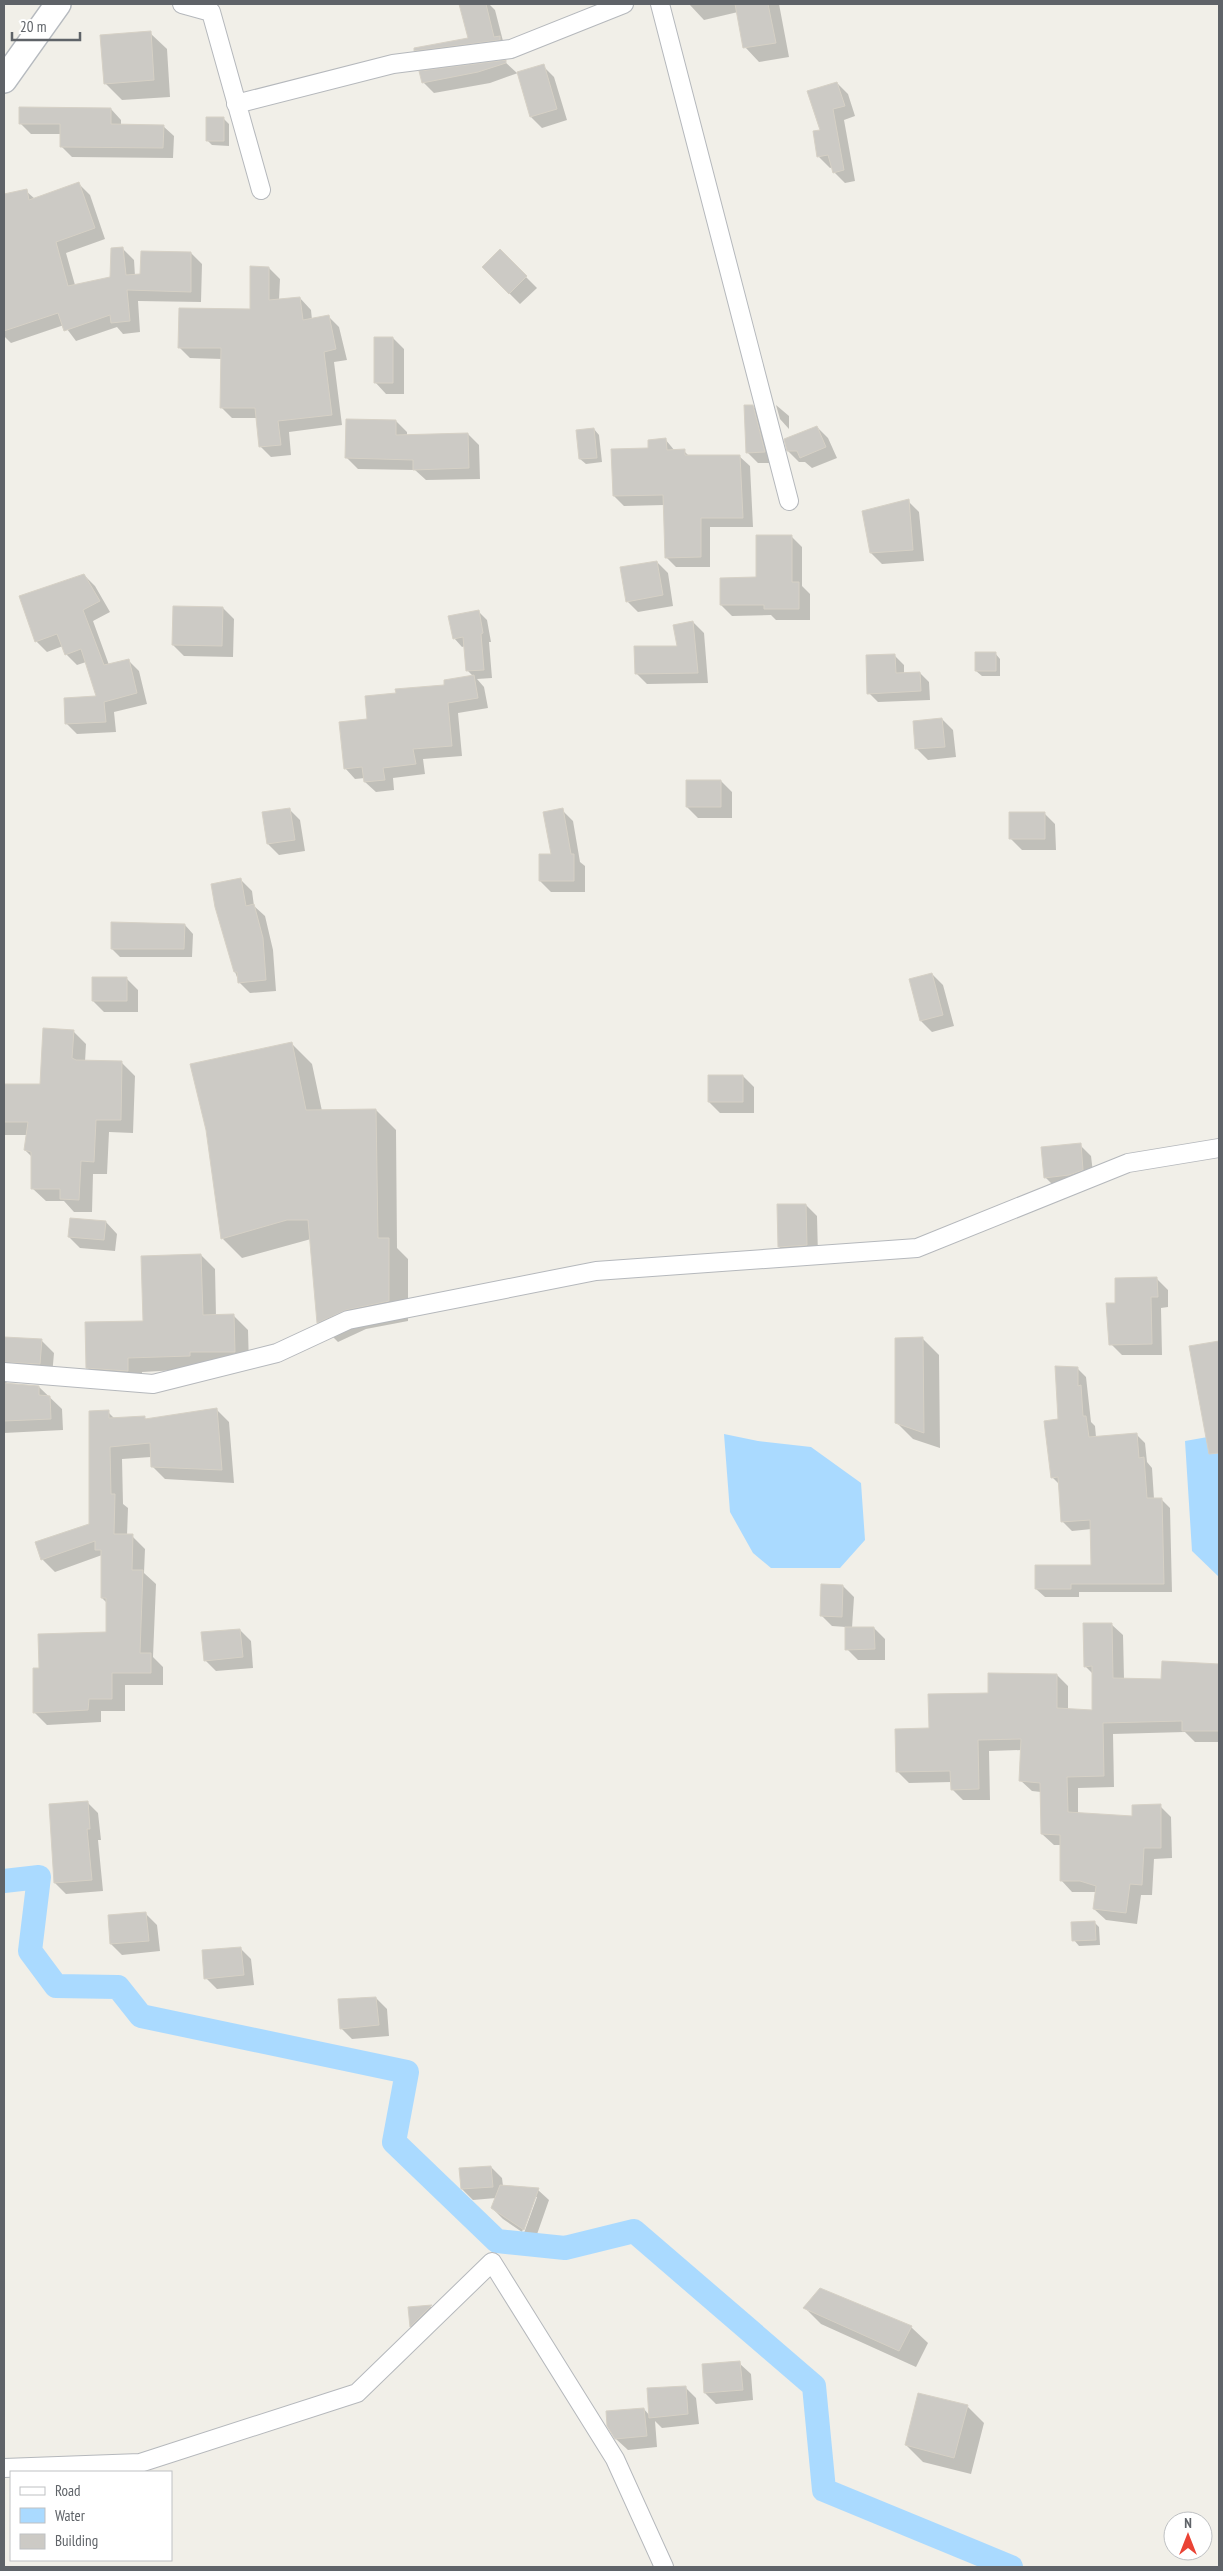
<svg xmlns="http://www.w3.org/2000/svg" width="1223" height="2571" font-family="'PT Sans Narrow',sans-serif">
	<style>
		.water { fill: #aadaff }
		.shadow { fill: #0003; fill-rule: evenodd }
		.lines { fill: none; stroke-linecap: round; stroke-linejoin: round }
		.canal { stroke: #aadaff; stroke-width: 24 }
		.building { fill: #cccac5; stroke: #d6d1c6 }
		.minor-casing { stroke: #b5b8bc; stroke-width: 20 }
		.secondary-casing { stroke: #b6babf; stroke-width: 28 }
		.minor { stroke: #fff; stroke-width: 18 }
		.secondary { stroke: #fff; stroke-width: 25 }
	</style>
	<rect width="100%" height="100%" fill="#f1efe8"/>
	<path class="water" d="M 724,1434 L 758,1441 L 811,1447 L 861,1483 L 865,1540 L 840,1568 L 771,1568 L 753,1553 L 730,1512 Z
		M 1219,1435 L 1219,1577 L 1192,1551 L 1185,1441 Z"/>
	<path class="shadow" d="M 461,4 L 489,4 L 495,10 L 503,41 L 510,48 L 427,61 L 416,50 L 469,39 Z
		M 689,4 L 779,4 L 789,57 L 759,62 L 745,47 L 738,12 L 704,20 Z
		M 150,33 L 167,49 L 170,97 L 122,100 L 105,83 Z
		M 505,62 L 517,73 L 543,66 L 554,77 L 567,120 L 542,128 L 531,117 L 518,73 L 490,83 L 434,93 L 423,82 Z
		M 837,83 L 848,94 L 855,116 L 844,120 L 855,181 L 845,183 L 834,172 L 833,167 L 830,168 L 819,157 L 821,131 Z
		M 111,109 L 121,120 L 121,125 L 163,126 L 174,136 L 173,158 L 72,157 L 61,146 L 61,134 L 31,134 L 21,124 Z
		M 224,119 L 229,124 L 229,146 L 212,145 L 207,140 Z
		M 79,184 L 90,195 L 105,239 L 66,253 L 75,285 L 112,278 L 123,249 L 134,260 L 135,276 L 191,253 L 202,264 L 201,302 L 138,301 L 140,332 L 123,334 L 117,327 L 76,341 L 64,325 L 11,343 L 4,336 L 4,195 L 26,191 L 35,199 Z
		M 500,251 L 537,288 L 520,304 L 483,267 Z
		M 269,268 L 280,279 L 279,300 L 300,298 L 311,310 L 312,320 L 328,316 L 339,327 L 347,360 L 334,362 L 342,425 L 289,432 L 291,455 L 271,457 L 260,446 L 257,418 L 232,418 L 221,407 L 222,359 L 190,358 L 179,347 L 251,310 Z
		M 393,338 L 404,349 L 404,394 L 386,394 L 375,382 Z
		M 776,405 L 789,416 L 789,429 L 780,419 Z
		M 753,406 L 764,417 L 775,463 L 758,463 L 747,452 Z
		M 396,421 L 407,432 L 407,436 L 468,434 L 479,445 L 480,479 L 426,480 L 415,470 L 358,469 L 347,458 Z
		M 817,427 L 828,438 L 837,458 L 812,468 L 805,462 L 799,462 L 788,451 Z
		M 594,429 L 599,435 L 602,462 L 586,464 L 580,459 Z
		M 665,439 L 675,451 L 684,451 L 689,456 L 739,456 L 750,466 L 753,527 L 710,527 L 710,567 L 676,567 L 666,557 L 664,505 L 624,506 L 614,496 L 650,449 Z
		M 908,501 L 919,512 L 924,561 L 882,564 L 871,553 Z
		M 791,536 L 802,547 L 802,586 L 810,594 L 810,620 L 776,620 L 771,615 L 732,616 L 721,605 L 757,578 Z
		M 657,562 L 668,573 L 673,606 L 638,612 L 627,601 Z
		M 84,575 L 95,586 L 110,612 L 93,621 L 109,665 L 128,660 L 139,671 L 147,704 L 114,712 L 116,732 L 77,734 L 66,723 L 98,697 L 86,662 L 77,665 L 66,654 L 63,646 L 47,652 L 36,641 Z
		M 223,608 L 234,619 L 233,657 L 184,656 L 173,645 Z
		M 478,611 L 487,620 L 491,642 L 489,642 L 492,678 L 477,679 L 484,687 L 488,708 L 458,713 L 462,756 L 423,759 L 425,774 L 393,778 L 394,790 L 376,792 L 365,782 L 365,778 L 355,779 L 345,768 L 368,720 L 397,694 L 446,686 L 473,676 L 468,671 L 465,646 L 462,647 L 454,638 Z
		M 693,622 L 704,633 L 708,683 L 647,684 L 636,673 L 678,647 Z
		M 995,653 L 1000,659 L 1000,676 L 982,676 L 976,671 Z
		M 895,656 L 904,665 L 904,674 L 920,673 L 929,682 L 930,700 L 878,702 L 869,693 Z
		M 942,719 L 953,730 L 956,757 L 928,760 L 917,749 Z
		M 721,781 L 732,792 L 732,818 L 698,818 L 687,807 Z
		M 289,809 L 300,820 L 305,851 L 279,855 L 268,844 L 263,813 Z
		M 562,810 L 573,821 L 580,862 L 585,866 L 585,892 L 551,892 L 540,881 L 553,855 Z
		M 1044,813 L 1055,824 L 1056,850 L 1022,850 L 1011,839 Z
		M 241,880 L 252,891 L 254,906 L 265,916 L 273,950 L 276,991 L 250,993 L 239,982 L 235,972 Z
		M 185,925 L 193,934 L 192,957 L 120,957 L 112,949 Z
		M 932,974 L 943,985 L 954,1026 L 932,1032 L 921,1021 L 911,980 Z
		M 127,979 L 138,990 L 138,1012 L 104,1012 L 93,1001 Z
		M 73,1031 L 86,1044 L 85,1062 L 122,1063 L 135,1076 L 133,1133 L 109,1132 L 107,1174 L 93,1174 L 92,1212 L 74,1212 L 64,1201 L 46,1201 L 32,1188 L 32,1157 L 25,1150 L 27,1135 L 4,1135 L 4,1085 L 41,1085 Z
		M 292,1044 L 312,1064 L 322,1111 L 376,1110 L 396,1130 L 397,1248 L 408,1259 L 408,1321 L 366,1329 L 338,1342 L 318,1322 L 311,1239 L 242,1258 L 222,1238 ZM 352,1308 L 334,1316 L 334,1314 Z
		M 743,1076 L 754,1087 L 754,1113 L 720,1113 L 709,1102 Z
		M 1080,1145 L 1091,1156 L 1094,1181 L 1056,1188 L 1045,1177 Z
		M 806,1205 L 817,1216 L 818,1256 L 790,1258 L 779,1247 Z
		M 106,1222 L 117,1234 L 115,1251 L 80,1248 L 69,1237 Z
		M 201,1255 L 215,1269 L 216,1316 L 234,1316 L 248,1330 L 249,1366 L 142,1372 L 142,1385 L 102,1382 L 87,1367 L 144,1322 Z
		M 1157,1279 L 1168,1290 L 1168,1307 L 1161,1308 L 1162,1355 L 1122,1355 L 1111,1344 L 1117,1304 Z
		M 4,1338 L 41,1340 L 54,1353 L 52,1376 L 8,1378 L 6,1384 L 39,1387 L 62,1409 L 63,1430 L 4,1433 Z
		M 922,1338 L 939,1355 L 940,1448 L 913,1439 L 897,1423 Z
		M 1219,1342 L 1219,1438 L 1217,1438 L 1190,1347 Z
		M 1077,1368 L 1086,1377 L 1091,1422 L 1095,1426 L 1096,1437 L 1136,1434 L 1145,1443 L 1147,1462 L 1152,1468 L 1154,1499 L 1161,1499 L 1170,1508 L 1172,1592 L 1079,1592 L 1079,1597 L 1045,1597 L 1036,1589 L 1092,1567 L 1092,1529 L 1072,1531 L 1063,1522 L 1060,1485 L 1052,1477 L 1059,1420 Z
		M 216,1409 L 229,1422 L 234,1483 L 165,1479 L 152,1466 L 151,1457 L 122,1459 L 123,1504 L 128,1508 L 127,1536 L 132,1536 L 145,1549 L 144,1573 L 156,1584 L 153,1657 L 163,1667 L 163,1685 L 125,1685 L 125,1711 L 101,1711 L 101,1722 L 47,1725 L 34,1712 L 40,1669 L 107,1633 L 107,1603 L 102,1598 L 102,1555 L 55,1572 L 42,1559 L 91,1525 L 108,1412 L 115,1419 L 144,1417 L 147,1420 Z
		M 843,1586 L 854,1597 L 852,1628 L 874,1628 L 885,1639 L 885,1660 L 858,1660 L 847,1649 L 846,1627 L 832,1626 L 821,1615 Z
		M 1111,1624 L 1123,1635 L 1124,1679 L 1162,1680 L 1163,1663 L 1219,1666 L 1219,1742 L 1195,1742 L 1185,1732 L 1113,1734 L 1114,1787 L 1078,1788 L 1078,1814 L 1133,1817 L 1160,1806 L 1171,1817 L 1172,1858 L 1154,1859 L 1152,1895 L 1141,1895 L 1137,1924 L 1106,1920 L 1094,1909 L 1096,1892 L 1072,1892 L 1061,1880 L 1061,1845 L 1054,1845 L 1042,1834 L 1041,1792 L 1032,1791 L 1020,1780 L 1022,1750 L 989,1751 L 990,1800 L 963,1800 L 952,1789 L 952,1782 L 909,1783 L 897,1771 L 930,1729 L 989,1694 L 1057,1675 L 1068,1686 L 1068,1710 L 1094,1712 L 1093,1674 L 1085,1666 Z
		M 240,1630 L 251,1641 L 253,1668 L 216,1671 L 205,1660 Z
		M 87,1802 L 98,1813 L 101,1840 L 98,1840 L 103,1891 L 66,1894 L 55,1883 Z
		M 146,1914 L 157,1925 L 160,1951 L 122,1955 L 111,1944 Z
		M 1094,1922 L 1099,1927 L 1100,1945 L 1079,1946 L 1074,1940 Z
		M 240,1948 L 251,1959 L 254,1985 L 217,1989 L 206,1978 Z
		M 376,1998 L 387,2009 L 389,2036 L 352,2039 L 341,2028 Z
		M 491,2167 L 502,2178 L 503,2186 L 538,2190 L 549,2200 L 535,2240 L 524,2233 L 537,2197 L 534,2197 L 522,2232 L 503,2219 L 492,2208 L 496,2198 L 473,2200 L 462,2189 Z
		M 432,2307 L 442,2317 L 421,2337 L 411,2327 L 409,2308 Z
		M 805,2308 L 911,2327 L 928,2343 L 916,2367 L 821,2324 Z
		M 739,2363 L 751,2374 L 753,2400 L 716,2404 L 705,2393 Z
		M 685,2387 L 696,2398 L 699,2424 L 662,2428 L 655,2421 L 657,2447 L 628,2450 L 616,2439 L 644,2409 L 650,2416 Z
		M 967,2406 L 984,2423 L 971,2474 L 923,2462 L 906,2445 Z"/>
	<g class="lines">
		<path class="canal" d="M 4,1881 L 39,1877 L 30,1951 L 56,1986 L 118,1987 L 141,2016 L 407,2072 L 394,2142 L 497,2241 L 565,2248 L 634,2231 L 814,2386 L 824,2490 L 1011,2567"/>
	</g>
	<path class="building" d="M 459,4 L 486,4 L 494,37 L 500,36 L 500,40 L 414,51 L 414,48 L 468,38 Z
		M 735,4 L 768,4 L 776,43 L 743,48 Z
		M 151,31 L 154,80 L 104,84 L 100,35 Z
		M 506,60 L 506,63 L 478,72 L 422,83 L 419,71 Z
		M 544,64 L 557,109 L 530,117 L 517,72 Z
		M 837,82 L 845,106 L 833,109 L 844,170 L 833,173 L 828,155 L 817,157 L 813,131 L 820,130 L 807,91 Z
		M 19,107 L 111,108 L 111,124 L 164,125 L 163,148 L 60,147 L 60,124 L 19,124 Z
		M 206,117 L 224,117 L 224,141 L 206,141 Z
		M 79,182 L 95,228 L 56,242 L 68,286 L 110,277 L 111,248 L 123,247 L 126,275 L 140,274 L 141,251 L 191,252 L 191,292 L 127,290 L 130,321 L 111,323 L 110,315 L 64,331 L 58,313 L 4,331 L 4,194 L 27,189 L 29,200 Z
		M 500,249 L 527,276 L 509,294 L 482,267 Z
		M 250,266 L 269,267 L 269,300 L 300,297 L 303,320 L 329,315 L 336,349 L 324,352 L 332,415 L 278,421 L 281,445 L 259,447 L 255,408 L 220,408 L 221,348 L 178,348 L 179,308 L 250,309 Z
		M 374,337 L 393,337 L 393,383 L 374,383 Z
		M 744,405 L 753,405 L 765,452 L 746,453 Z
		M 346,419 L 396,420 L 396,435 L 468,433 L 469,468 L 413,470 L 413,460 L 345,458 Z
		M 817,426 L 826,447 L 800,458 L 797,451 L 787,451 L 784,439 Z
		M 594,428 L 597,458 L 579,459 L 576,430 Z
		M 666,438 L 667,450 L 685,449 L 685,455 L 740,455 L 743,518 L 701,518 L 701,557 L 665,558 L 663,495 L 613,496 L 611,449 L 648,448 L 648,440 Z
		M 909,499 L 913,550 L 870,553 L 862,511 Z
		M 756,535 L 792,535 L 792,582 L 799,582 L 799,609 L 764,609 L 764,605 L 720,605 L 720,578 L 756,577 Z
		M 657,561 L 663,595 L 626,602 L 620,567 Z
		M 84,574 L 100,601 L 83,610 L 104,665 L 129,659 L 137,693 L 104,702 L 106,722 L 65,724 L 64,698 L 96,696 L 81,649 L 65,655 L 57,634 L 35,642 L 19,596 Z
		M 173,606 L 223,607 L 222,646 L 172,645 Z
		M 479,610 L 483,633 L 481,634 L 484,670 L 466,671 L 463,637 L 453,639 L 448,616 Z
		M 693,621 L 698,673 L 635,674 L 634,646 L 677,646 L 673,625 Z
		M 975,652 L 996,652 L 996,671 L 975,671 Z
		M 895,654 L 896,673 L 920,672 L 921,691 L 867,694 L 866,655 Z
		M 474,675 L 478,698 L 448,703 L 452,746 L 413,749 L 416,764 L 383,768 L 385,780 L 364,782 L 362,767 L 344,769 L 339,722 L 367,719 L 365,696 L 396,693 L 395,689 L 444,685 L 444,680 Z
		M 942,718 L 945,747 L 915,749 L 913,721 Z
		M 686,780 L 721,780 L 721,807 L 686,807 Z
		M 290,808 L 295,840 L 267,844 L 262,812 Z
		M 563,808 L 571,854 L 574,854 L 574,881 L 539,881 L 539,854 L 551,854 L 543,812 Z
		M 1009,812 L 1045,812 L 1045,839 L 1009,839 Z
		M 241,878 L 246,906 L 254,904 L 263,938 L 266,980 L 238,983 L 237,972 L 234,972 L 215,907 L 211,884 Z
		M 111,922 L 185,924 L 184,949 L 111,949 Z
		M 932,973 L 943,1015 L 920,1021 L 909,979 Z
		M 92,977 L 127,977 L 127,1001 L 92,1001 Z
		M 43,1028 L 74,1030 L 72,1058 L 76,1060 L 122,1061 L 121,1120 L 96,1120 L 94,1162 L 81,1161 L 79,1200 L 60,1199 L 60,1189 L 31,1189 L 31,1152 L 24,1150 L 28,1122 L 4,1122 L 4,1084 L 40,1084 Z
		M 292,1042 L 306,1110 L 376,1109 L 378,1238 L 389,1238 L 389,1301 L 346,1310 L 317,1323 L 308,1220 L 287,1220 L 221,1239 L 206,1130 L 190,1064 Z
		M 708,1075 L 743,1075 L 743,1102 L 708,1102 Z
		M 1081,1143 L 1083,1170 L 1069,1175 L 1044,1178 L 1041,1147 Z
		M 777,1204 L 806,1204 L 807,1245 L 778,1247 Z
		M 70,1218 L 106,1221 L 104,1240 L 68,1237 Z
		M 201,1254 L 203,1315 L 234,1314 L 235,1352 L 190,1352 L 190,1356 L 128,1358 L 128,1371 L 86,1368 L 85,1322 L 143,1321 L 141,1256 Z
		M 1157,1277 L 1158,1297 L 1151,1297 L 1152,1344 L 1109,1345 L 1106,1303 L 1115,1303 L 1115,1278 Z
		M 4,1337 L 42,1339 L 40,1364 L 4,1362 Z
		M 923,1337 L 924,1433 L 895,1423 L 895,1338 Z
		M 1219,1341 L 1219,1453 L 1209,1454 L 1189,1346 Z
		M 1055,1366 L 1078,1367 L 1078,1386 L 1081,1385 L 1083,1416 L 1086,1416 L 1089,1437 L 1137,1433 L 1139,1458 L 1144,1457 L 1147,1498 L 1162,1498 L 1164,1584 L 1071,1584 L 1071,1589 L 1035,1589 L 1035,1565 L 1091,1565 L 1090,1520 L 1061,1522 L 1058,1477 L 1051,1478 L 1044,1421 L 1058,1419 Z
		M 4,1383 L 39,1386 L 39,1395 L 50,1396 L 51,1419 L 4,1421 Z
		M 217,1408 L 222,1470 L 151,1467 L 150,1443 L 110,1447 L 111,1494 L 115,1494 L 114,1534 L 133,1534 L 132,1570 L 143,1570 L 140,1653 L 151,1653 L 151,1673 L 112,1673 L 112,1699 L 89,1699 L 88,1710 L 33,1713 L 33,1668 L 39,1668 L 38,1634 L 106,1632 L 106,1598 L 101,1598 L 101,1550 L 95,1550 L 95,1541 L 41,1560 L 35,1542 L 89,1524 L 89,1411 L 109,1410 L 109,1418 L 145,1416 L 145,1419 Z
		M 821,1584 L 843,1585 L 842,1617 L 820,1616 Z
		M 1083,1623 L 1112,1623 L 1113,1678 L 1161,1679 L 1162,1661 L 1219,1664 L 1219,1731 L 1182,1731 L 1182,1721 L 1103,1723 L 1104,1776 L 1067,1777 L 1068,1812 L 1132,1816 L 1132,1805 L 1161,1804 L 1161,1848 L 1144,1848 L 1142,1885 L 1130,1884 L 1126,1913 L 1093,1909 L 1096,1886 L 1080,1881 L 1060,1881 L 1060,1835 L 1041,1834 L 1040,1783 L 1019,1781 L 1021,1739 L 978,1740 L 979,1789 L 951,1790 L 950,1771 L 896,1772 L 895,1729 L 929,1728 L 928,1694 L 988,1693 L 988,1673 L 1057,1674 L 1057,1708 L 1092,1710 L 1092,1666 L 1084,1667 Z
		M 845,1627 L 874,1627 L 875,1649 L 845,1650 Z
		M 240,1629 L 243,1657 L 204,1661 L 201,1632 Z
		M 88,1801 L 90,1829 L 87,1829 L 92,1880 L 54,1883 L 49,1804 Z
		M 146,1912 L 149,1941 L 110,1944 L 108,1915 Z
		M 1095,1921 L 1096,1940 L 1072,1941 L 1071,1922 Z
		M 241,1947 L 244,1975 L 204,1979 L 202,1950 Z
		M 376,1997 L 379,2025 L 340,2029 L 338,1999 Z
		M 491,2166 L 493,2187 L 461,2189 L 459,2168 Z
		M 500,2185 L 539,2188 L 524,2230 L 491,2208 Z
		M 820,2288 L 912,2326 L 899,2351 L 803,2308 Z
		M 432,2305 L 410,2327 L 408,2307 Z
		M 740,2361 L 743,2390 L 704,2393 L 702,2364 Z
		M 686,2386 L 688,2414 L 649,2418 L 647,2388 Z
		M 918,2393 L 968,2405 L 954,2458 L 905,2445 Z
		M 644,2408 L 647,2436 L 615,2439 L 607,2426 L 606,2411 Z"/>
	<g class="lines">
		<g class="minor-casing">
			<path id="minor" d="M 182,4 L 211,12 L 261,190
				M 660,4 L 789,501
				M 236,104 L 393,64 L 511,49 L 624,4
				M 4,1372 L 153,1384 L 277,1353 L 348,1320 L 596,1271 L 917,1248 L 1128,1163 L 1219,1148
				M 4,2468 L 140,2463 L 357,2393 L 492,2262 L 615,2459 L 664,2567"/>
		</g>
		<g class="secondary-casing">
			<path id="secondary" d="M 4,80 L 58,4"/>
		</g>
		<use href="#minor" class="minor"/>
		<use href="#secondary" class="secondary"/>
	</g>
	<rect width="1223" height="2571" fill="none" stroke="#5f6368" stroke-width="10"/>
	<rect x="10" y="2471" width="162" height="90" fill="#ffffff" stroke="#bfc1c3"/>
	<rect x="20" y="2487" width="25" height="8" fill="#ffffff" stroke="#bfc1c3"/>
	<text x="55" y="2496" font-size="15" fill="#5f6368">Road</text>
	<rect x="20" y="2508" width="25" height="15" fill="#aadaff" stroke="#bfc1c3"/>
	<text x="55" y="2521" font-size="15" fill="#5f6368">Water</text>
	<rect x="20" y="2534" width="25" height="15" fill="#cccac5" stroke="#bfc1c3"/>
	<text x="55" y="2546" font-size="15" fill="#5f6368">Building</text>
	<g transform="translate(1188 2536)"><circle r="24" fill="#ffffff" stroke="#bfc1c3"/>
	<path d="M0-4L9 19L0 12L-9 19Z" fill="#ea4335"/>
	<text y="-8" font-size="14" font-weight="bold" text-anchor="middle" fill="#5f6368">N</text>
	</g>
	<path d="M12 32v8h68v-8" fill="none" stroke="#5f6368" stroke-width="2.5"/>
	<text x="20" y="32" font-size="15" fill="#5f6368" stroke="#ffffff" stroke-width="4" paint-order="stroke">20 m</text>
</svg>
